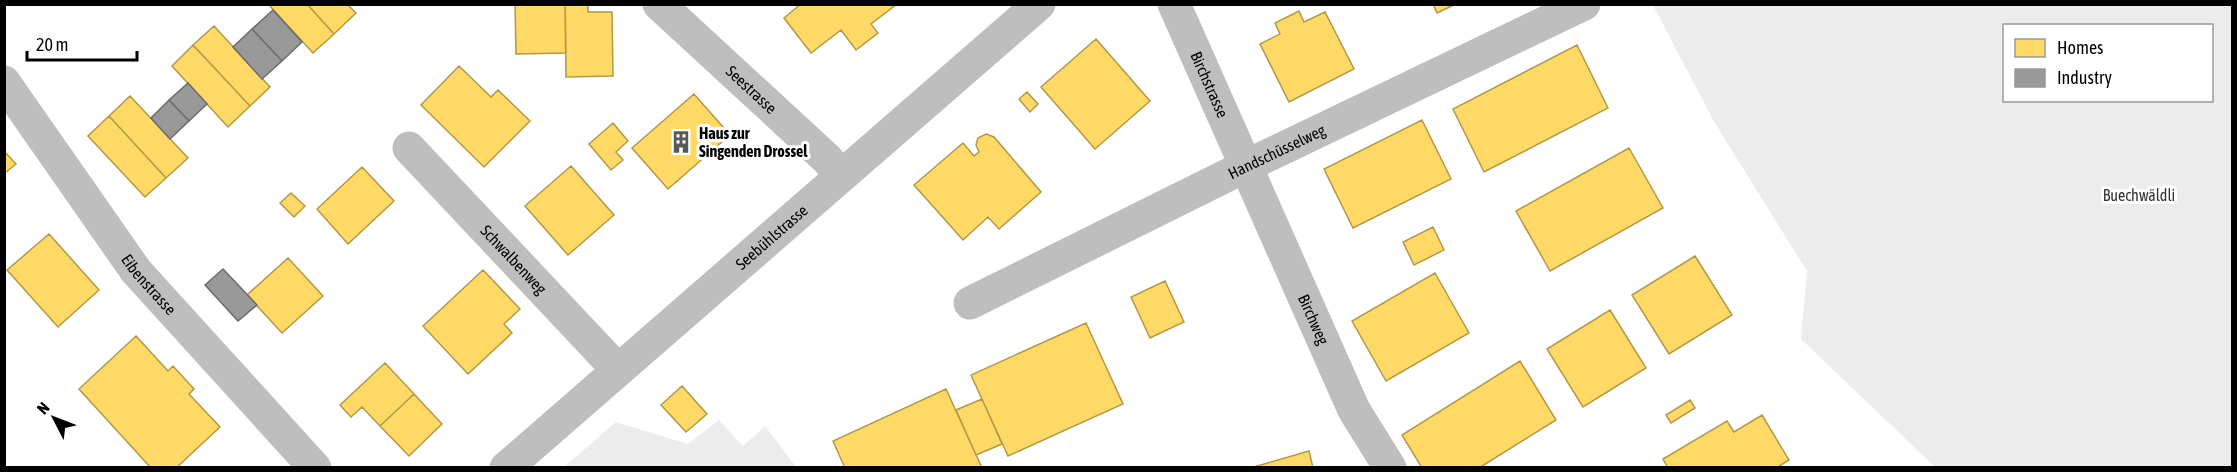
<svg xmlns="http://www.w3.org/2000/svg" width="2237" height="472" font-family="'Asap Condensed',sans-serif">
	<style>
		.green { fill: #ececec; fill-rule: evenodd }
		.homes { fill: #ffd966; stroke: #b29847; stroke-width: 1.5 }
		.industry { fill: #999; stroke: #6b6b6b; stroke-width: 1.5 }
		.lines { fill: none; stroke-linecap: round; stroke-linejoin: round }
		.minor { stroke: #bebebe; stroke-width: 33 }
		.labels { text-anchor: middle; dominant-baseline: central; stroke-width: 6; stroke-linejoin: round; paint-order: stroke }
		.street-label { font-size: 16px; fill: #000; stroke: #fff }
		.poi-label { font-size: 16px; font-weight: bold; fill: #000; stroke: #fff; text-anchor: start }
		.park-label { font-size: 16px; fill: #333; stroke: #fff }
	</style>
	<rect width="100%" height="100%" fill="#fff"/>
	<path class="green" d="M 1653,5 L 2232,5 L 2232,467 L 1935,467 L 1801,339 L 1807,271 L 1713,120 ZM 2004,26 L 2212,26 L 2212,100 L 2004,100 Z
		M 719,420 L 743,446 L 765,426 L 796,467 L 564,467 L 616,422 L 688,444 Z"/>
	<path class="homes" d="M 268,4 L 307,4 L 334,34 L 313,53 Z
		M 307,4 L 347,4 L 356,13 L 334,34 Z
		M 515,4 L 565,4 L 566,53 L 516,54 Z
		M 588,4 L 588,12 L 612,12 L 613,76 L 566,77 L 565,5 Z
		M 801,4 L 897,4 L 871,24 L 878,33 L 856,50 L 841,30 L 811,53 L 784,18 Z
		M 1433,4 L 1456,4 L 1437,13 Z
		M 1299,11 L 1304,22 L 1325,12 L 1354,69 L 1289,102 L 1260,44 L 1280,34 L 1275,23 Z
		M 214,26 L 270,87 L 250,106 L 193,45 Z
		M 1096,39 L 1150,101 L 1095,149 L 1041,87 Z
		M 193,45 L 250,106 L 228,127 L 172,66 Z
		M 1577,45 L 1608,108 L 1484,172 L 1453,109 Z
		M 459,66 L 491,97 L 498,90 L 530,121 L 484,167 L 421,105 Z
		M 1027,92 L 1038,104 L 1030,112 L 1019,99 Z
		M 694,94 L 730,135 L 668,189 L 632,148 Z
		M 130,96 L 188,158 L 166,178 L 109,116 Z
		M 109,116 L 166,178 L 145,197 L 88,136 Z
		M 1422,120 L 1451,179 L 1353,228 L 1324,169 Z
		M 613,123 L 628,141 L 616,152 L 623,160 L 611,170 L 589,144 Z
		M 986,134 L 994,137 L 1041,192 L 999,229 L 988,217 L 963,240 L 914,185 L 963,143 L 974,156 L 979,152 L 976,145 L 978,138 Z
		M 1629,148 L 1663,208 L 1550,271 L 1516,211 Z
		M 4,151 L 16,164 L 4,174 Z
		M 571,166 L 614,215 L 568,255 L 525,206 Z
		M 362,167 L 394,201 L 348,244 L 317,209 Z
		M 291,193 L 305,206 L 294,217 L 280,203 Z
		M 1433,227 L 1444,250 L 1414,265 L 1403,242 Z
		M 49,234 L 99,290 L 58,327 L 7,270 Z
		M 1695,256 L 1732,315 L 1669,354 L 1632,295 Z
		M 288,258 L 323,296 L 282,333 L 247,295 Z
		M 483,270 L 520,309 L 504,324 L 512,333 L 468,374 L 423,326 Z
		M 1435,273 L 1469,333 L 1386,381 L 1352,321 Z
		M 1165,281 L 1184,322 L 1150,338 L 1131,297 Z
		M 1610,310 L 1646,368 L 1583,407 L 1547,349 Z
		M 1086,323 L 1123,404 L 1008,456 L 971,375 Z
		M 136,336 L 168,371 L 173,366 L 194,389 L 189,394 L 220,427 L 176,468 L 151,468 L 79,389 Z
		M 1520,361 L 1556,420 L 1479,468 L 1422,468 L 1402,435 Z
		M 385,363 L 414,394 L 380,426 L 362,407 L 351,417 L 340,405 Z
		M 682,386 L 707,414 L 686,432 L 661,405 Z
		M 946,389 L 982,468 L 845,468 L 833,441 Z
		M 414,394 L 442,424 L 409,456 L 380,426 Z
		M 982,399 L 1002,444 L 976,455 L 956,410 Z
		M 1690,400 L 1695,408 L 1671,423 L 1666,415 Z
		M 1762,415 L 1789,460 L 1776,468 L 1668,468 L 1663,459 L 1727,421 L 1734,432 Z
		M 1309,451 L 1313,468 L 1250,468 Z"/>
	<path class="industry" d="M 273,10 L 302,42 L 282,61 L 252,29 Z
		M 252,29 L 282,61 L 262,79 L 233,47 Z
		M 188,83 L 207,104 L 189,121 L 169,100 Z
		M 169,100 L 189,121 L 170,139 L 151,118 Z
		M 223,269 L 257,305 L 238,321 L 205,285 Z"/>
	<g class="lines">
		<g class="minor">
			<path id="s1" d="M 659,4 L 827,159 L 841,176"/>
			<path id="s2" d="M 1174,4 L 1354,410 L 1390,468"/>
			<path id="s3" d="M 4,82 L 136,271 L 315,468"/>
			<path id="s4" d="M 409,148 L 618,370"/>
			<path id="s5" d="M 970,303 L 1246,166 L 1584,4"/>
			<path id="s6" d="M 506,468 L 1039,4"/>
		</g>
	</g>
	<defs>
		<g id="building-bare" transform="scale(1.8)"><path d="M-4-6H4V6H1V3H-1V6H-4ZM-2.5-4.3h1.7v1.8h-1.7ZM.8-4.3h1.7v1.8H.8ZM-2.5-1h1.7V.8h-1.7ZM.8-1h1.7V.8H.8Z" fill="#595959" stroke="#fff" stroke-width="2.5" paint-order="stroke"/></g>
	</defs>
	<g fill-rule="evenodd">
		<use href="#building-bare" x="681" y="142"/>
	</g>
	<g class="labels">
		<g class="street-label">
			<text stroke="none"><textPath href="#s2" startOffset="88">Birchstrasse</textPath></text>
			<text stroke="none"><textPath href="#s1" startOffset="126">Seestrasse</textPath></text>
			<text stroke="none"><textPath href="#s5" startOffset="342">Handschüsselweg</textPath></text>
			<text stroke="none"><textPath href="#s6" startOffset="352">Seebühlstrasse</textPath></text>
			<text stroke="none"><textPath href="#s4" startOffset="153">Schwalbenweg</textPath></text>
			<text stroke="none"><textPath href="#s3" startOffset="249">Eibenstrasse</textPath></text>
			<text stroke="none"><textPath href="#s2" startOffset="345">Birchweg</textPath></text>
		</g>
		<g class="poi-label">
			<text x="699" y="133">Haus zur<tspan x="699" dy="18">Singenden Drossel</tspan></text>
		</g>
		<g class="park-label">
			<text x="2139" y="195">Buechwäldli</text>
		</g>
	</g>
	<rect width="2237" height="472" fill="none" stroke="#000000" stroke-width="12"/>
	<rect x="2003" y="24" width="210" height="78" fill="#ffffff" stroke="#999999" stroke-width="1.5"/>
	<rect x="2015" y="39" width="30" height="18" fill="#ffd966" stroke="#999999" stroke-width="1.5"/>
	<text x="2057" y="54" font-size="18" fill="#000000">Homes</text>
	<rect x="2015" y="69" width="30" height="18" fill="#999999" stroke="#999999" stroke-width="1.5"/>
	<text x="2057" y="84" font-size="18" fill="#000000">Industry</text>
	<g transform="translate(54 418) rotate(312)" stroke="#ffffff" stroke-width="4.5" paint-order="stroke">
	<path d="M0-4.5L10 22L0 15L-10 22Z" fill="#000000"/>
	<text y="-9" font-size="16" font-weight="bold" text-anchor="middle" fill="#000000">N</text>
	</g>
	<path d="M27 51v9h110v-9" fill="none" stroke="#000000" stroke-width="3"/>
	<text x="36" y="51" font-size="18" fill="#000000" stroke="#ffffff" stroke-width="4.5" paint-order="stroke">20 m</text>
</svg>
